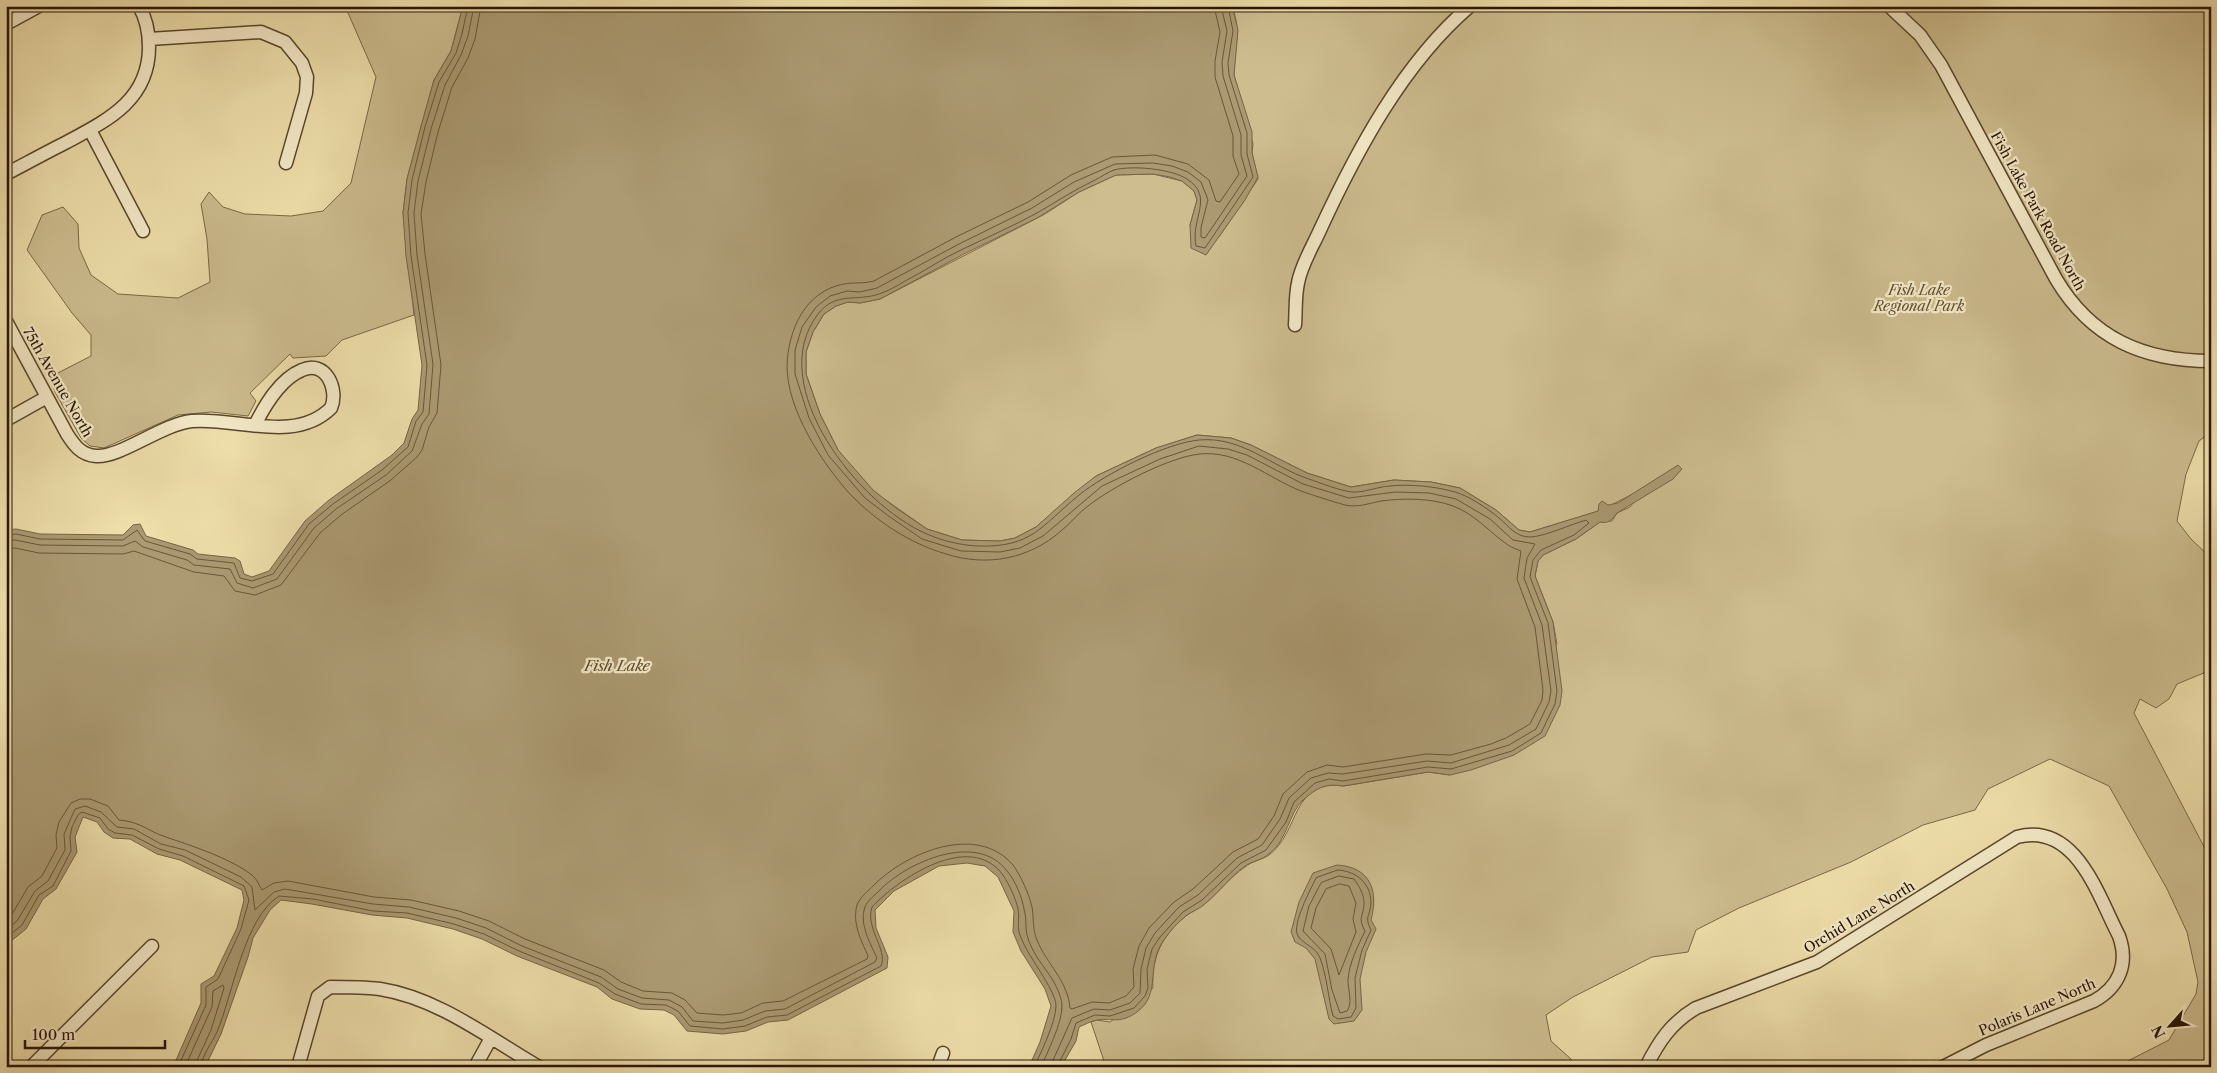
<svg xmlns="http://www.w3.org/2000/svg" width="2217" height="1073" font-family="'Libre Caslon Text',serif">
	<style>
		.green { fill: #cdbd8f; stroke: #7a6848 }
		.water { fill: #ab9a72; stroke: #766445 }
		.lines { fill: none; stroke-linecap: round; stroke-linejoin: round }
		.shore { stroke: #69563a; stroke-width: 1 }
		.minor-casing { stroke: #59462c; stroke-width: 15 }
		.minor { stroke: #f5ebc9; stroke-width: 12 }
		.labels { text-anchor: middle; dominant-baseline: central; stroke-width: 4.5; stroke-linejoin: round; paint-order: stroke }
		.street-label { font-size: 14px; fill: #271301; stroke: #f5ebc9 }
		.park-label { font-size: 14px; font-style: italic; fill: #614e33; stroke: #f5ebc9 }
		.water-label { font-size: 15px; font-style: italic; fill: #5c492e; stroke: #f5ebc9 }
	</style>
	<rect width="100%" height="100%" fill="#efe0ac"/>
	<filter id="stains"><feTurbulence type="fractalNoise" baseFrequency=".004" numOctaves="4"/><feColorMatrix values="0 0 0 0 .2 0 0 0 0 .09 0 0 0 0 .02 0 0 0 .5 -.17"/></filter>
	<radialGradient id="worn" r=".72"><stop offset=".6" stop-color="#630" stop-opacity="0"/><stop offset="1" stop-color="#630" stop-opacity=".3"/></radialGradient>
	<path class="green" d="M 345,6 L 463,6 L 451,51 L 434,80 L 407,179 L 403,213 L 414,315 L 342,340 L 326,356 L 293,358 L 290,354 L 250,393 L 256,401 L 248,416 L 211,412 L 178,415 L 104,448 L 90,446 L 81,438 L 55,392 L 50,377 L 91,356 L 91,335 L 72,313 L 27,250 L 42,215 L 63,207 L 78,224 L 79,248 L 91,275 L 118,294 L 178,298 L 210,282 L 207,239 L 201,204 L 209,192 L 223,207 L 245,214 L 291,216 L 323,211 L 351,183 L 376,77 Z
		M 1232,6 L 2211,6 L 2211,432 L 2199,441 L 2186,474 L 2177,521 L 2191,539 L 2211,558 L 2211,670 L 2177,684 L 2169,699 L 2156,708 L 2140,699 L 2134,713 L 2211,860 L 2211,1067 L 2116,1067 L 2169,1040 L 2196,994 L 2198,982 L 2187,932 L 2167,889 L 2109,786 L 2050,759 L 1988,789 L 1975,810 L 1923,825 L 1851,862 L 1739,908 L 1696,930 L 1688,952 L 1652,957 L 1573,997 L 1546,1015 L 1551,1041 L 1571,1059 L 1570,1067 L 1106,1067 L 1091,1022 L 1097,1020 L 1110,1022 L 1153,988 C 1151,958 1162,935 1186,916 C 1192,911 1200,908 1206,903 C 1219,892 1230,877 1245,867 C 1252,861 1262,860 1269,855 C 1300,832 1291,778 1344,786 L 1428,772 L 1450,775 L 1557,644 L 1553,622 L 1535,576 L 1538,561 L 1543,555 L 1576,539 L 1600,522 L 1612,521 L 1617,513 L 1630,507 L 1643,489 L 1599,511 L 1530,532 L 1519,530 L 1496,510 L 1460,488 L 1431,482 L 1394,480 L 1351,487 L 1307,473 L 1251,445 L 1231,438 L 1197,435 L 1156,448 L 1096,476 L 1036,527 L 1015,538 L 1000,541 L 962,540 L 927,529 L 873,491 L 850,466 L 838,450 L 820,414 L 806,374 L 806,352 L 813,332 L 824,314 L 836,306 L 848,302 L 860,303 L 880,299 L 1045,214 L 1079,192 L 1116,175 L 1153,174 L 1182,181 L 1194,191 L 1197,200 L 1190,225 L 1219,237 L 1258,179 L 1252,153 L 1253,144 L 1234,75 C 1233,47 1243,36 1232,6 Z"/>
	<path class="water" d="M 463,6 L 1232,6 L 1238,30 L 1234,75 L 1252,132 L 1252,153 L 1258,177 L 1245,200 L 1206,255 L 1191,248 L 1190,225 L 1197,200 L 1194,191 L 1182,181 L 1170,177 L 1153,174 L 1116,175 L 1079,192 L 1037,218 L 964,254 L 880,299 L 860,303 L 848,302 L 836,306 L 824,314 L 813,332 L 806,352 L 806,374 L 820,414 L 838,450 L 873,490 L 896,508 L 927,529 L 962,540 L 1000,541 L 1015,538 L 1036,527 L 1074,493 L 1096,476 L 1156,448 L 1197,435 L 1231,438 L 1251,445 L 1307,473 L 1351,487 L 1394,480 L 1431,482 L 1460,488 L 1496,510 L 1519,530 L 1530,532 L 1598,511 L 1599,504 L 1602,501 L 1608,505 L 1618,503 L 1678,465 L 1682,469 L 1673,479 L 1617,513 C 1612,520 1608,524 1600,522 L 1576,539 L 1543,555 L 1538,561 L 1535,576 L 1553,622 L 1562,691 L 1560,705 L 1545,736 L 1514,755 L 1471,770 L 1450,775 L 1428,772 L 1343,786 C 1325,783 1317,788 1303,800 C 1289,813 1287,841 1269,854 C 1262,860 1252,861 1245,866 C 1231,876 1220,891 1206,903 C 1201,908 1193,911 1187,915 C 1178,922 1170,931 1164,940 C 1145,966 1162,994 1137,1012 C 1121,1024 1112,1018 1097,1020 C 1091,1021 1084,1025 1079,1027 L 1076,1041 L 1061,1067 L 1029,1067 L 1040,1042 L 1051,1006 L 1045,989 L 1021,951 L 1013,932 L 1014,911 L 998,877 L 985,866 L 967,863 L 939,866 L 894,891 L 875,910 L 876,928 L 888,957 L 887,968 L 788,1020 L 768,1022 L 746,1031 L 723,1034 L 687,1031 L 674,1015 L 664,1010 L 640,1009 L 612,999 L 597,987 L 517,956 L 482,939 L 453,929 L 407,918 L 372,915 L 312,904 L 281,900 L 270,910 L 253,938 L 248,957 L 221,1034 L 205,1067 L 173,1067 L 201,1003 L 201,984 L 214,976 L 237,928 L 244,900 L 242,890 L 180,860 L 157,854 L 130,839 L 113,838 L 104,832 L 97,822 L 83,817 L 75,837 L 77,852 L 56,889 L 43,899 L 26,929 L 6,945 L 6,530 L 16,529 L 40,534 L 123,535 L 133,525 L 140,524 L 146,536 L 193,550 L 198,554 L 235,558 L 240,561 L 244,574 L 252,577 L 269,571 L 305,521 L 329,500 L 392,455 L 404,443 L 412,419 L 418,410 L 422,365 L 406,256 L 403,213 L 407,179 L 421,126 L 434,80 L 451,51 Z
		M 1337,865 C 1370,867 1379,890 1371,920 L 1376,929 L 1366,952 L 1360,979 L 1362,1010 L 1354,1021 L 1334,1024 L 1329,1019 L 1315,959 L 1306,948 L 1295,942 L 1291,932 L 1299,902 L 1313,873 Z"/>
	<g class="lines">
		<path class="shore" d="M 6,535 L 16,534 L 40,539 L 123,540 L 137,530 L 145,541 L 190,554 L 197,559 L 234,563 L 240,578 L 252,581 L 273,574 L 309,524 L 333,504 L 382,470 L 408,447 L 416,421 L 423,412 L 427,365 L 411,256 L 408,213 L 412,180 L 425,127 L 439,82 L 456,53 L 462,34 L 468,6
			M 6,541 L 15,540 L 40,545 L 123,546 L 135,541 L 143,547 L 187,560 L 194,565 L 230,569 L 237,583 L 253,588 L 277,579 L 314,528 L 336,509 L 386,475 L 412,451 L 422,424 L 429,414 L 433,364 L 417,255 L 414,213 L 418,181 L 431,129 L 445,85 L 461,55 L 468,36 L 474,6
			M 6,549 L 15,548 L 39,553 L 123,554 L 134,551 L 194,572 L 224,576 L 235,591 L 255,595 L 281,585 L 320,533 L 341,515 L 391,480 L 417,457 L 422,450 L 429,427 L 437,413 L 441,365 L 425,254 L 421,214 L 426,182 L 438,132 L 452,87 L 468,58 L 475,39 L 481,6
			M 1338,870 C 1356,871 1371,883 1371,903 C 1370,917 1364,916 1371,930 L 1362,950 L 1355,978 L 1356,1008 L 1351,1017 L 1338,1019 L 1333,1016 C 1328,997 1327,976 1320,958 C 1316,947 1304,945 1298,936 C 1291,925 1311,889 1316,878 Z
			M 1339,876 L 1354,879 C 1359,886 1364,894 1364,903 C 1364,916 1357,917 1365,931 C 1358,946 1349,963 1348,980 C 1348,990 1353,1003 1347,1011 L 1340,1013 L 1332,990 L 1325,954 L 1303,931 L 1309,906 L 1321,883 Z
			M 1340,884 L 1349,886 L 1356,903 L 1353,919 L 1356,932 L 1339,975 L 1331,949 L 1311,928 L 1316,908 L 1326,889 Z
			M 6,920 L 11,916 L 28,887 L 42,876 L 57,848 L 56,835 L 59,822 L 71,803 L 80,799 L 90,799 L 108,806 L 119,820 C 142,822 147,831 166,837 C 192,846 230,858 252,875 C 257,879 259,885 262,890 L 274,883 L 288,881 L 374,897 L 411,900 L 459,911 L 489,921 L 525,939 L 604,970 L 621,982 L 643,991 L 672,993 L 685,1000 L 697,1013 L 723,1015 L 741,1013 L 763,1003 L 783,1001 L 867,959 L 868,956 C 861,940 852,923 857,905 C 860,897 868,891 874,885 C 907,852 977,823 1013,865 C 1021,876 1029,894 1032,907 C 1034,918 1032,928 1037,940 C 1046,963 1068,981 1070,1008 L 1072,1009 L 1092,1002 L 1109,1003 L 1126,996 L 1134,987 L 1133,969 L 1139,946 L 1149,928 L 1174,902 L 1193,889 L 1233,852 L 1258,839 L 1274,816 L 1283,794 L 1307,772 L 1327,765 L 1343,767 L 1426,754 L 1451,755 L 1491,744 L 1506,738 L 1530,724 L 1542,700 L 1543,690 L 1535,627 L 1517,579 L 1521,551 C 1517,549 1512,548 1508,545 C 1489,532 1475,514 1453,506 C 1432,498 1403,498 1381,501 C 1370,503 1357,508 1345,505 C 1331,501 1315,496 1301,491 C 1268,478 1238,450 1200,454 C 1169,457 1112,487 1088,506 C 1078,513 1071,523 1061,531 C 1029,559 987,567 946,554 C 909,543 876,521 850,494 C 822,463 787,410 787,366 C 788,330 805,291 844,284 C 854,282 863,284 874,281 L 956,237 L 1028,202 L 1071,175 L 1112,157 L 1155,155 L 1188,164 L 1209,180 L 1216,201 L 1220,202 L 1239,174 L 1233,156 L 1233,136 L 1215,77 L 1215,61 L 1220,32 L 1214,6
			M 6,930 L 17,921 L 35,891 L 48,881 L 65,850 L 64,834 L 75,809 L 85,806 L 101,812 L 117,827 L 134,829 L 161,844 L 185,850 L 241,877 L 252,887 L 255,910 L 274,892 L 285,889 L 373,904 L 409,907 L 456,918 L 486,928 L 522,946 L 601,977 L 618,989 L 642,998 L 669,1000 L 682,1007 L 693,1021 L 723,1023 L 743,1020 L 765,1011 L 785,1009 L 875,962 L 877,958 C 870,943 859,924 865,907 C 867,901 875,895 880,890 C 907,862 977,831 1007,871 C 1015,880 1022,897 1024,909 C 1028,924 1023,929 1031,946 C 1037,960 1048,971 1055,984 C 1058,990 1062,999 1062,1006 C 1062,1023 1048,1051 1041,1067
			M 6,938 L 22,925 L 39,895 L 53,886 L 71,851 L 70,837 L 72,827 L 78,815 L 82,812 L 100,818 L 108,829 L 115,833 L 132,835 L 159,849 L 183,856 L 244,886 L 249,900 L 241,929 L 218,979 L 206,987 L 206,1005 L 178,1067
			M 185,1067 L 212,1007 L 213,991 L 223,985 L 224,988 L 211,1030 L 194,1067
			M 201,1067 C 202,1055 212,1043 217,1032 C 233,994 244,918 279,896 L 313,899 L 373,911 L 407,913 L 454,924 L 484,934 L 519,951 L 599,983 L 615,994 L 641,1004 L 666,1005 L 678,1011 L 690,1026 L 723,1029 L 745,1026 L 767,1017 L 787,1015 L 881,966 C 888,949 865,929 872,907 C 898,879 970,830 1003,875 C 1009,884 1016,899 1018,909 C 1020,917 1017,925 1019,932 C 1025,954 1056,989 1056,1006 C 1056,1021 1041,1053 1034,1067
			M 1050,1067 L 1072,1018 L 1094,1009 L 1110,1010 L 1130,1003 L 1140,993 L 1141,969 L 1146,948 L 1155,933 L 1179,907 L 1198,895 L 1237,858 L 1262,845 L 1280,819 L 1289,798 L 1311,778 L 1328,773 L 1343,774 L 1427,761 L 1451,763 L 1509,745 L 1536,729 L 1549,702 L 1551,691 L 1542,625 L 1524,578 L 1527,558 L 1535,544 L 1513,540 L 1490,519 L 1456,499 L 1429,493 L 1395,492 L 1349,498 L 1303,484 L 1247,455 L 1228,449 L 1199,446 L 1160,459 L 1102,486 L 1043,536 L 1020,548 L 1000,552 L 961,551 L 922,539 L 890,517 L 865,498 L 828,455 L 809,418 L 795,374 L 795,350 L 802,327 L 816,307 L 830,296 L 847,291 L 860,292 L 877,288 L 959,244 L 1032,208 L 1074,182 L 1115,164 L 1153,163 L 1172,166 L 1188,172 L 1201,182 L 1208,200 L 1201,227 L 1201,237 L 1205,238 L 1247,176 L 1241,155 L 1241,135 L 1223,76 L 1222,62 L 1227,31 L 1221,6
			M 1057,1067 L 1071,1039 L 1076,1023 L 1095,1015 L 1110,1016 L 1134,1008 L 1145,996 L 1148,988 L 1147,969 L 1152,949 L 1160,937 L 1183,912 L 1202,900 L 1241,863 L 1266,850 L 1286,822 L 1294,802 L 1315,783 L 1329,779 L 1343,781 L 1428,767 L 1451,769 L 1512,751 L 1541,733 L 1555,704 L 1557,691 L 1548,623 L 1530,577 L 1533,560 L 1541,550 L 1574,535 L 1589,523 L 1586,520 C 1572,524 1543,537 1530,537 C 1515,537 1509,526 1499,518 C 1487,508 1469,496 1455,492 C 1434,486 1410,484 1389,486 C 1377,487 1363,493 1352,492 C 1341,491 1320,483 1309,479 C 1272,467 1242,436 1199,440 C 1166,443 1105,474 1079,495 C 1041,526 1032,548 977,546 C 961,545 942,541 927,534 C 860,506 763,386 818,314 C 836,291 856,302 879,294 C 888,291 897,286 905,281 C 925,271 943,258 963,249 C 988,237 1013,226 1037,213 C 1056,202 1074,190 1095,180 C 1101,177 1108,172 1114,170 C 1132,165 1172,169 1187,179 C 1215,197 1190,219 1196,246 L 1205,248 L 1253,177 L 1247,154 L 1247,133 L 1229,75 L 1228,63 L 1233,31 L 1228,6"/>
		<g class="minor-casing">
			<path id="minor" d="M 1889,6 L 1920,35 L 1941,65 L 2056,279 C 2091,338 2143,361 2211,361
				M 6,24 L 39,6
				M 149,39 L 261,32 L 285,42 L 302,63 L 307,77 L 306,93 L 286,163
				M 90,130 L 143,231
				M 6,174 C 27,163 47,152 67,142 C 108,120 149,100 149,47 C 149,33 146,18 139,6
				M 6,321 L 67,434 C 74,445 81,455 96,456 C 120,458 162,424 192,421 C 236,417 295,444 331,408 C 339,390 326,359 302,370 C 280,379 265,405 255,425
				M 1295,325 C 1296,311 1295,296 1298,283 C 1301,265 1313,246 1320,230 C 1356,152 1403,63 1470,6
				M 6,420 L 47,397
				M 31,1067 L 152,946
				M 298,1067 L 318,996 L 330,987 C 346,987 363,987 380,989 C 438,998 489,1038 539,1067
				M 475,1067 L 491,1038
				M 938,1067 L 943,1053
				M 1646,1067 C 1659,1041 1671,1023 1696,1008 L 1817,962 L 2017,837 C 2076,821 2098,896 2119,936 C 2129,964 2119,987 2094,1001 L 1986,1045 L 1943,1067"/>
		</g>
		<use href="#minor" class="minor"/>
	</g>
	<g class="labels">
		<g class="street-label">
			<text transform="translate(2038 211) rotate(61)">Fish Lake Park Road North</text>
			<text transform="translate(58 382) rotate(60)">75th Avenue North</text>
			<text transform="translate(1859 917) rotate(-31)">Orchid Lane North</text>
			<text transform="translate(2037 1007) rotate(-23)">Polaris Lane North</text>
		</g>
		<g class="park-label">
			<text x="1919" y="290">Fish Lake<tspan x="1919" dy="16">Regional Park</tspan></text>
		</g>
		<g class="water-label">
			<text x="617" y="665">Fish Lake</text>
		</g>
	</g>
	<rect width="2217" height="1073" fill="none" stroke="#efe0ac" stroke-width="25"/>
	<rect x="8" y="8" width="2202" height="1058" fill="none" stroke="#271301" stroke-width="2.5"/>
	<rect x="12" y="12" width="2192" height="1048" fill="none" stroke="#271301"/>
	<g transform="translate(2170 1026) rotate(243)" stroke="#f5ebc9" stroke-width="4" paint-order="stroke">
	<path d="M0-4L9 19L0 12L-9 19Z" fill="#271301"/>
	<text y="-8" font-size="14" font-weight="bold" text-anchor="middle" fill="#271301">N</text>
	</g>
	<path d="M25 1040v8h140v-8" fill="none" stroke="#271301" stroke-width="2.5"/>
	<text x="32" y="1040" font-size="15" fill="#271301" stroke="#f5ebc9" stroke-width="4" paint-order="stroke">100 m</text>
	<rect width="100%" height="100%" filter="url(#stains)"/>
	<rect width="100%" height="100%" fill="url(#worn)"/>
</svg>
